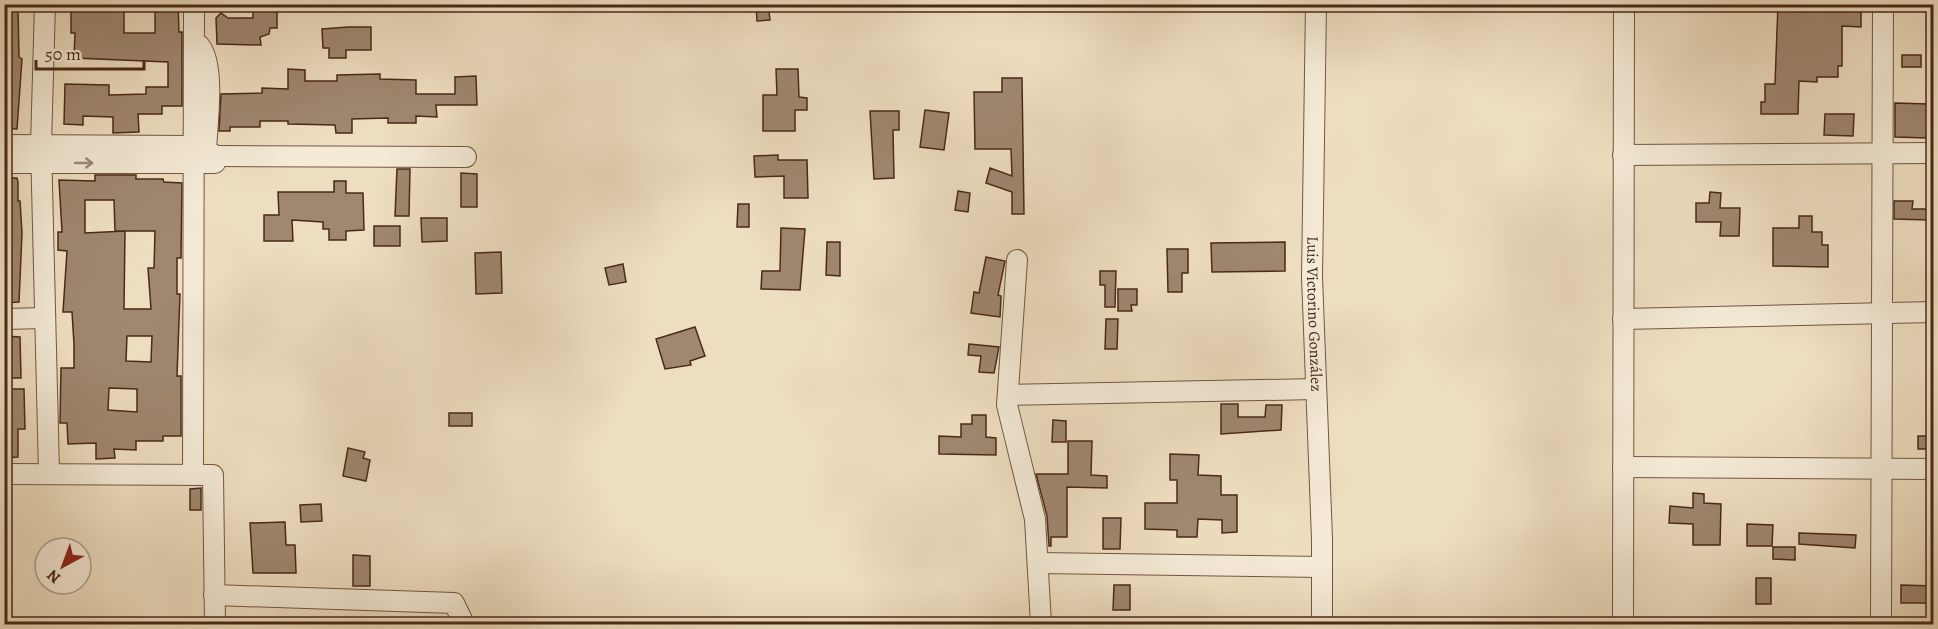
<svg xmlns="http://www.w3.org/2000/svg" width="1938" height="629" font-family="Alegreya,serif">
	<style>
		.building { fill: #9f8770; stroke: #4a2919; stroke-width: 1.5; fill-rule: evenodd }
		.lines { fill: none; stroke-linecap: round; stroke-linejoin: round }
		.minor-casing { stroke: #735643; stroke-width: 22 }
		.minor { stroke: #f4ead6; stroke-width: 20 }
		.oneway { stroke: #9f8a78 }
		.labels { text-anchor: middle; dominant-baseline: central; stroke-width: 6; stroke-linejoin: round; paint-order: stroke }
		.street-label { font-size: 16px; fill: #4a2919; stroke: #f4ead6 }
	</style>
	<rect width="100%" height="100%" fill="#eedec0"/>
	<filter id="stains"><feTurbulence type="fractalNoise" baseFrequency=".00333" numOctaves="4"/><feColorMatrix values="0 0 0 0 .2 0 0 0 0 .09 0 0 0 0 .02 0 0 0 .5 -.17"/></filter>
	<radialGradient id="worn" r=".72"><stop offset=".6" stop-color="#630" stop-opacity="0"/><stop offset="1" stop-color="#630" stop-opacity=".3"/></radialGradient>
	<path class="building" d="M 4,4 L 16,4 L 18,7 L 19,57 L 22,59 L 17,129 L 4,128 Z
		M 71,4 L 100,4 L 100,11 L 124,11 L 124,33 L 155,33 L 155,4 L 178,4 L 179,32 L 182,32 L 182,106 L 162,106 L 162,114 L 138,114 L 139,132 L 113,133 L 113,117 L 83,116 L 83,125 L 64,124 L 65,84 L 109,85 L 109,95 L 146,94 L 146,87 L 168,87 L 168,62 L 74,58 L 75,33 L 71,33 Z
		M 756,4 L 768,4 L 770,20 L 757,21 Z
		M 1778,4 L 1861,5 L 1861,27 L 1842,26 L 1842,66 L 1838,66 L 1838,77 L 1817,77 L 1817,82 L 1799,81 L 1798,114 L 1761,114 L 1761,102 L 1765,102 L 1765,84 L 1775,84 Z
		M 253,8 L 277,8 L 277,28 L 270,28 L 269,34 L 260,37 L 261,45 L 217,44 L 216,18 L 221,13 L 228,18 L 253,18 Z
		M 348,27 L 371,27 L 371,50 L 346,50 L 346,58 L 329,58 L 329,48 L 323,48 L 322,29 Z
		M 1902,55 L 1921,55 L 1921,67 L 1902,67 Z
		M 288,69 L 305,70 L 305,81 L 337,81 L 337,75 L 380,74 L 380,79 L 416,80 L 416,94 L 455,94 L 455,77 L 476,76 L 477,105 L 436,105 L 437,117 L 416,116 L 416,123 L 388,123 L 388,118 L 352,119 L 352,133 L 336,133 L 335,125 L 288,124 L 288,121 L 260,121 L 260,127 L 230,127 L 230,131 L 219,131 L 221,94 L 262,93 L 262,88 L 288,89 Z
		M 776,69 L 798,69 L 799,97 L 807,98 L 807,110 L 795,110 L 795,131 L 763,131 L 763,95 L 777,95 Z
		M 1002,78 L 1022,78 L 1024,214 L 1012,214 L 1012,192 L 986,183 L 990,168 L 1012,176 L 1011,149 L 975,149 L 974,92 L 1002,92 Z
		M 1895,103 L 1928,104 L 1928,138 L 1895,137 Z
		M 925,110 L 949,113 L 944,150 L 920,147 Z
		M 870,111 L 899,111 L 899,130 L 893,130 L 894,178 L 874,179 Z
		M 1825,114 L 1854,114 L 1853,136 L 1824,135 Z
		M 778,155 L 778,160 L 807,160 L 808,198 L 784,198 L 784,176 L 755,177 L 754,156 Z
		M 397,169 L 410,169 L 409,216 L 395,216 Z
		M 461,173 L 477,174 L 477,207 L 461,207 Z
		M 95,175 L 136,175 L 136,179 L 163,179 L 164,182 L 182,183 L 181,258 L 177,258 L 177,294 L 180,294 L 177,376 L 181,376 L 181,436 L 163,436 L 163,441 L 136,441 L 136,450 L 114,449 L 115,458 L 96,459 L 96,443 L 68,444 L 67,423 L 60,423 L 61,368 L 74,368 L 74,344 L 72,312 L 63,312 L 67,251 L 58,250 L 58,232 L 62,232 L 59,180 L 95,181 ZM 85,200 L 114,200 L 115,231 L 155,231 L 154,268 L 148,268 L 151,309 L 124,309 L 125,231 L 85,233 ZM 127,336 L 152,336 L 151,362 L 126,361 ZM 109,388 L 137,389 L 137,412 L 108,410 Z
		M 4,178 L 17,178 L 18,182 L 18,201 L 20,201 L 22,233 L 19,302 L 4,303 Z
		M 334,181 L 346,181 L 346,193 L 363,193 L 364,230 L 346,231 L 346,240 L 329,240 L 329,229 L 323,229 L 323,222 L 292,220 L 293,241 L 264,241 L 264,215 L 279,215 L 278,192 L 334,192 Z
		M 958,191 L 970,193 L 968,212 L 955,210 Z
		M 1710,192 L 1721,193 L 1720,208 L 1740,208 L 1739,236 L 1720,236 L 1721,222 L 1696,222 L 1696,203 L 1709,203 Z
		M 1894,201 L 1913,201 L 1912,209 L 1930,209 L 1930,220 L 1894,219 Z
		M 738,204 L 749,204 L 749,227 L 737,227 Z
		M 1799,216 L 1812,216 L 1812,232 L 1822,232 L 1822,245 L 1828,245 L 1828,267 L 1773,266 L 1773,228 L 1799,228 Z
		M 421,218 L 447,218 L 447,241 L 422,242 Z
		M 374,226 L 400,226 L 400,246 L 374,246 Z
		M 781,228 L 805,229 L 800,290 L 761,289 L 762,271 L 780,271 Z
		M 827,242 L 840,242 L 840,276 L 826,275 Z
		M 1285,242 L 1285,271 L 1212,272 L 1211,243 Z
		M 1167,249 L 1188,249 L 1188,273 L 1182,273 L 1182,292 L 1168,292 Z
		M 501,252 L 502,293 L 476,294 L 475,253 Z
		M 986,257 L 1005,261 L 998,295 L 1001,296 L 1000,317 L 971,313 L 974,292 L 979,293 Z
		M 623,264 L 626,282 L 609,285 L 605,268 Z
		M 1100,271 L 1116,271 L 1115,307 L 1105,307 L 1105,285 L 1100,285 Z
		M 1118,289 L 1137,289 L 1137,305 L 1131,305 L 1132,311 L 1118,311 Z
		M 1106,319 L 1118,319 L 1117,349 L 1105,349 Z
		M 695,327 L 705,356 L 690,361 L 691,365 L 665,369 L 656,339 Z
		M 4,336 L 20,337 L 21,378 L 4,378 Z
		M 969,344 L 999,347 L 994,373 L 979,372 L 981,356 L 968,355 Z
		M 11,389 L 24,389 L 25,429 L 18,429 L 18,457 L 4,458 L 4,405 L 11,405 Z
		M 1221,404 L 1238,404 L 1238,417 L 1265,417 L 1266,405 L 1282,405 L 1281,430 L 1221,434 Z
		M 449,413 L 472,413 L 472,426 L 449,426 Z
		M 972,415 L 986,415 L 986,437 L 996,438 L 996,455 L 939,454 L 939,436 L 961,437 L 961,424 L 972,424 Z
		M 1053,420 L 1066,421 L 1066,442 L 1052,442 Z
		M 1918,436 L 1932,436 L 1932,449 L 1918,449 Z
		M 1068,441 L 1092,441 L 1091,475 L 1107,476 L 1107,488 L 1067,487 L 1067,537 L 1051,537 L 1051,546 L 1049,546 L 1047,516 L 1036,474 L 1068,474 Z
		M 348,448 L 365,452 L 363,458 L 370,460 L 366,481 L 343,476 Z
		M 1170,454 L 1199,455 L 1198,475 L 1221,476 L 1221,495 L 1237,495 L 1237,532 L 1222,533 L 1222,520 L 1198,519 L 1197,537 L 1177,537 L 1177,530 L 1145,529 L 1145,503 L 1177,503 L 1177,480 L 1170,480 Z
		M 201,488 L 201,510 L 190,510 L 190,489 Z
		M 1693,493 L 1704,494 L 1704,503 L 1721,504 L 1720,545 L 1693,545 L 1693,524 L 1669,523 L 1670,506 L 1693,508 Z
		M 321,504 L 322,521 L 301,522 L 300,505 Z
		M 1103,518 L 1121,518 L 1120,549 L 1103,549 Z
		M 285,522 L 286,545 L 295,545 L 296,573 L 253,573 L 250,523 Z
		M 1747,524 L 1773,525 L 1772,546 L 1747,546 Z
		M 1799,533 L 1856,535 L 1855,548 L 1799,544 Z
		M 1773,547 L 1795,547 L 1795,560 L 1773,559 Z
		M 353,555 L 370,556 L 370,586 L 353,586 Z
		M 1756,578 L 1771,578 L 1771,604 L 1756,604 Z
		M 1114,585 L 1130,585 L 1130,610 L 1113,610 Z
		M 1901,585 L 1934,586 L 1934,603 L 1901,603 Z"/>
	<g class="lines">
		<g class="minor-casing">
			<g id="minor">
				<path d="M 45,4 L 41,145 L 49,473"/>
				<path id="s1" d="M 1316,4 L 1312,277 L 1322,539 L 1322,624"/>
				<path d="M 4,145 L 193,146 L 203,150"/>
				<path d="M 1623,155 L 1934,153"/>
				<path d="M 216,156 L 466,157"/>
				<path d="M 4,163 L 215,163 L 216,156 L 206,150 C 207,125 216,64 199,45"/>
				<path d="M 1017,260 L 1007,405 L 1035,519 L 1041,624"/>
				<path d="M 4,319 L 44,318"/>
				<path d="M 1623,319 L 1934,312"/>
				<path d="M 1008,395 L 1316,389"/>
				<path d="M 1623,467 L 1934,469"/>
				<path d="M 4,474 L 213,475 L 215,624"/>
				<path d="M 193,475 L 194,4"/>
				<path d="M 1038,563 L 1322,567"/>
				<path d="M 214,595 L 454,603 L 464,624"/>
				<path d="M 1623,624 L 1624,4"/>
				<path d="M 1881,624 L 1883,4"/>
			</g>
		</g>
		<use href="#minor" class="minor"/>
	</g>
	<defs><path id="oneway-shaft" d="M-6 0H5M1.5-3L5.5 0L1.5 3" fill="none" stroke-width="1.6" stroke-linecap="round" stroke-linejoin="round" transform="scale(1.5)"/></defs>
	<use class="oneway" href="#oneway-shaft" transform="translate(84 163)"/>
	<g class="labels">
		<g class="street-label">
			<text stroke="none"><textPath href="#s1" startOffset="310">Luis Victorino González</textPath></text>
		</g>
	</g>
	<rect width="1938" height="629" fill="none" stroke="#eedec0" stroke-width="24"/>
	<rect x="6" y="6" width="1926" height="617" fill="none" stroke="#4a2919" stroke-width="3"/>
	<rect x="12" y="12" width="1914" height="605" fill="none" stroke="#4a2919" stroke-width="1.5"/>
	<g transform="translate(63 566) rotate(221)"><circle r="28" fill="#f4ead6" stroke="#b09d8a" stroke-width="1.5"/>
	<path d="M0-4.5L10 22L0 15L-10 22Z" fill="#8f2418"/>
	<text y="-9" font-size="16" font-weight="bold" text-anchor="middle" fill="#4a2919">N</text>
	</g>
	<path d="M36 60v9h108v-9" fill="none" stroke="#4a2919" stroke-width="3"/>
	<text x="45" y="60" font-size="18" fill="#4a2919" stroke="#f4ead6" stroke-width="4.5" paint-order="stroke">50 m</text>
	<rect width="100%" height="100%" filter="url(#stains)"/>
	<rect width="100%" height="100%" fill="url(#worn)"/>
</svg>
